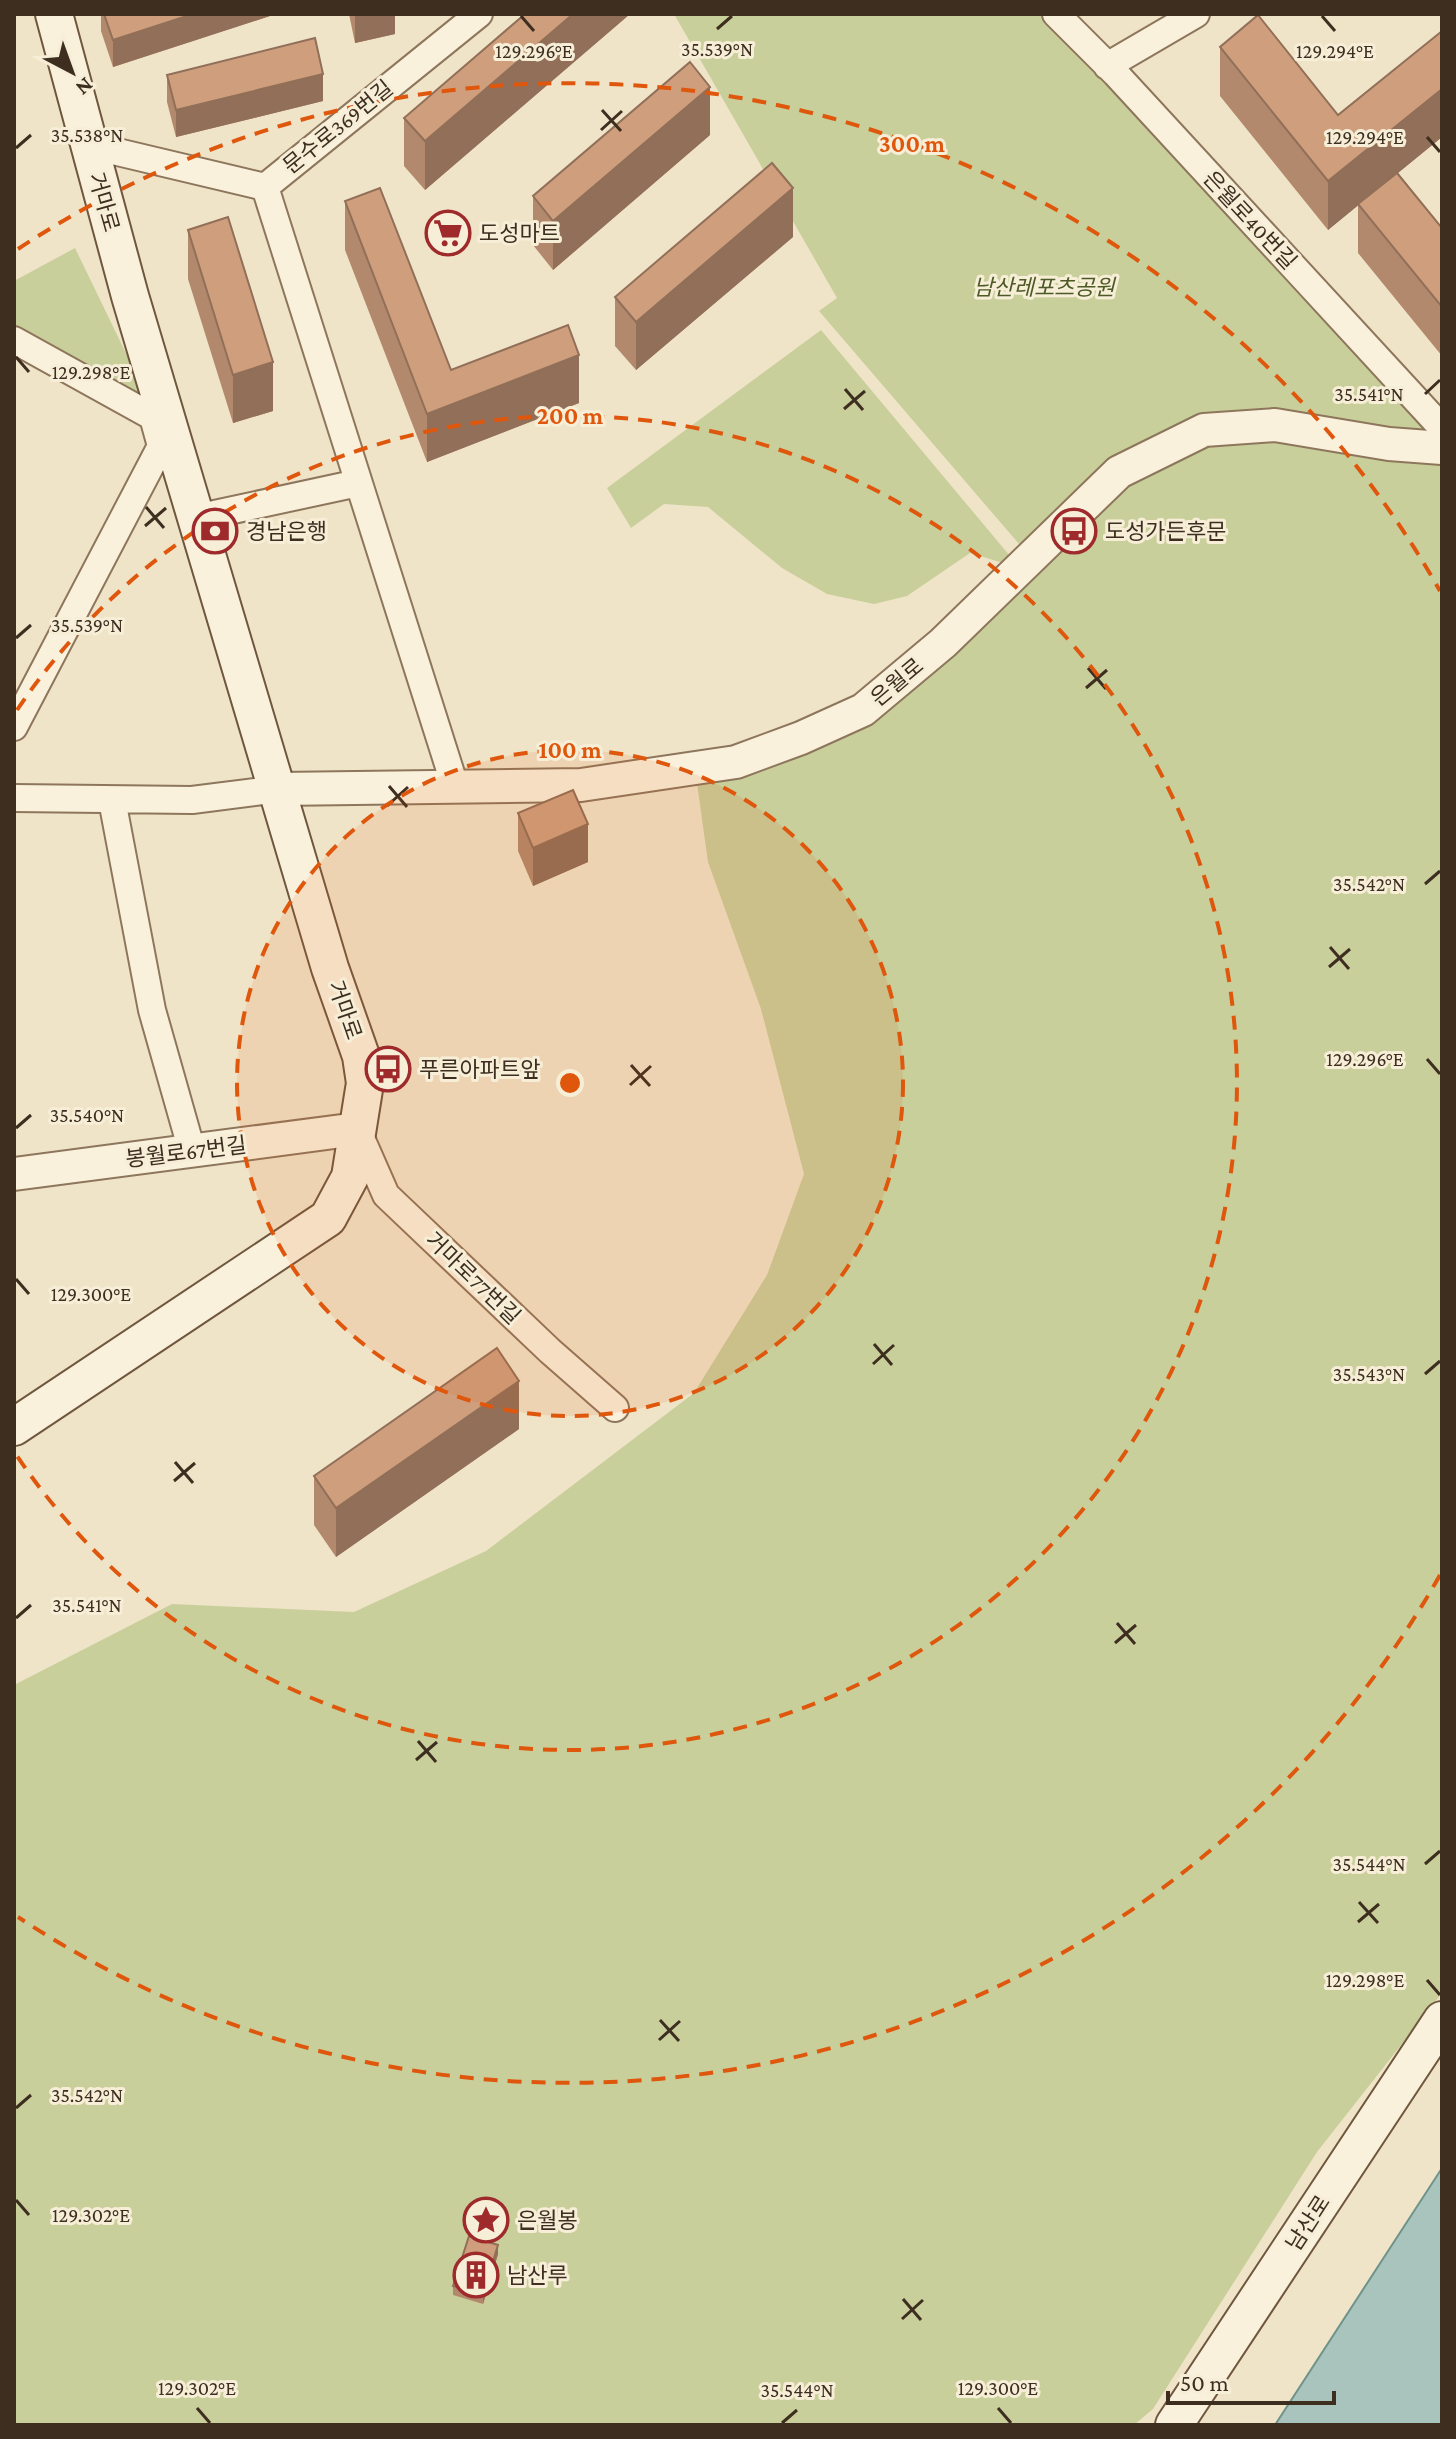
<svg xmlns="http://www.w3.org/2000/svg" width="1456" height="2439" font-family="'Crimson Pro','Noto Sans KR',serif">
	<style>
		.green { fill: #c9cf9b }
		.water { fill: #a9c4bc; stroke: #6f938a; stroke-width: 2 }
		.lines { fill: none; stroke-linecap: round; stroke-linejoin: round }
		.minor-casing { stroke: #8d765c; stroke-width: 30 }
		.tertiary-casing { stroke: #8d765c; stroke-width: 36 }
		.secondary-casing { stroke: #6f573f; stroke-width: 40 }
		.minor { stroke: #faf1dc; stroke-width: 26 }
		.tertiary { stroke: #faf1dc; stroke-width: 32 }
		.secondary { stroke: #faf1dc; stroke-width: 36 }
		.wall { fill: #b2896c }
		.shaded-wall { fill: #916f58 }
		.building { fill: #cf9f7d; stroke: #916f58; stroke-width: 2 }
		.ticks { fill: none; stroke: #3d2e20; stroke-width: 3 }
		.ring { fill: none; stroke: #df570d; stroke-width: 4; stroke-dasharray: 14 10 }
		.labels { text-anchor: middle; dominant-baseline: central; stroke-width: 6; stroke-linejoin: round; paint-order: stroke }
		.street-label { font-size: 22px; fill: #3d2e20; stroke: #f7eed8 }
		.poi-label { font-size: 22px; fill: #3d2e20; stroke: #f7eed8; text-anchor: start }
		.park-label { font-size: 22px; font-style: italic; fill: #4d5a26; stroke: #f7eed8 }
		.ticks-label { font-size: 20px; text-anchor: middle; fill: #3d2e20; stroke: #f7eed8; stroke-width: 6; stroke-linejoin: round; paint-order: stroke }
		.centre { fill: #df570d; stroke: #f7eed8; stroke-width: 4 }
		.ring-label { font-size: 24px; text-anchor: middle; font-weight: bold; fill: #df570d; stroke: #f7eed8; stroke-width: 6; stroke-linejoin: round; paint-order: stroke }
	</style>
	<rect width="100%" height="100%" fill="#f0e4c8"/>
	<path class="green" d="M 674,14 L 1044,14 L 1442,441 L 1442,1993 L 1317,2152 L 1153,2409 L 1134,2425 L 14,2425 L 14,1685 L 172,1604 L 354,1612 L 486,1551 L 694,1393 L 767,1275 L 804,1174 L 761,1009 L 708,862 L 695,769 L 872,720 L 1031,558 L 819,311 L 837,298 Z
		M 75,248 L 152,407 L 14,328 L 14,281 Z
		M 821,330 L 1020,568 L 970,553 L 907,596 L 874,604 L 827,594 L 782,568 L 708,507 L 664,504 L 631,528 L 607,488 Z"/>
	<path class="water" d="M 1442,2168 L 1442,2425 L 1275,2425 Z"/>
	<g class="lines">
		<g class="minor-casing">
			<path id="minor" d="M 1056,14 L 1116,74 L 1442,428
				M 1107,66 L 1196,14
				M 88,145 L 265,187 L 479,14
				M 265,187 L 455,786
				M 14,340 L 153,417 L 161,446 L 14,727
				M 196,518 L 358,483
				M 14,798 L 192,800 L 278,789
				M 112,800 L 152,1010 L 192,1151
				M 357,1129 L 386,1195 L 550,1351 L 615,1408"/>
		</g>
		<g class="tertiary-casing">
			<path id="tertiary" d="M 278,789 L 581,785 L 736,762 L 801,738 L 863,710 L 943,643 L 1119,472 L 1204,430 L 1275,425 L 1389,444 L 1442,448
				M 14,1174 L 357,1129"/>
		</g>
		<g class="secondary-casing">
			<path id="secondary" d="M 14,1427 L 328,1218 L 350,1177 L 365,1083 L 361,1056 L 330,968 L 130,296 L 54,14
				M 1174,2425 L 1442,2020"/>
		</g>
		<use href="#minor" class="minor"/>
		<use href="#tertiary" class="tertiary"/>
		<use href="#secondary" class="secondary"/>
	</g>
	<path class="wall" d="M 101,14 L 276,14 L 113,67 L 101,31 Z
		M 349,14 L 395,14 L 395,34 L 355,43 Z
		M 525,14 L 630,14 L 425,190 L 404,166 L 404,118 Z
		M 1442,31 L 1442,137 L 1398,173 L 1442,228 L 1442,356 L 1358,253 L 1358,205 L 1328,230 L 1220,96 L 1220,47 L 1338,115 Z
		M 167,75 L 323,101 L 176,137 L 167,102 Z
		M 710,135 L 553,270 L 533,245 L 533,196 Z
		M 345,201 L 451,370 L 579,403 L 427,462 L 345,250 Z
		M 188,230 L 273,411 L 233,423 L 188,279 Z
		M 793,237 L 636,370 L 615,346 L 615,297 Z
		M 518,813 L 588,862 L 533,886 L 518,851 Z
		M 519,1429 L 336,1557 L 314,1525 L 314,1476 Z
		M 498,2254 L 483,2304 L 453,2295 L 453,2286 Z"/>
	<path class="shaded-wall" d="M 193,14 L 276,14 L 113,67 L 113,40 Z
		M 361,14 L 395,14 L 395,34 L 355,43 L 355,15 Z
		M 573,14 L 630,14 L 425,190 L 425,141 Z
		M 323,74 L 323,101 L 176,137 L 176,110 Z
		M 710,87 L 710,135 L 553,270 L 553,221 Z
		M 1442,89 L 1442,137 L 1328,230 L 1328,181 Z
		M 793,188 L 793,237 L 636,370 L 636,322 Z
		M 579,355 L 579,403 L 427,462 L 427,414 Z
		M 273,362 L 273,411 L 233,423 L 233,375 Z
		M 588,824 L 588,862 L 533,886 L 533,848 Z
		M 519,1381 L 519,1429 L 336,1557 L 336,1508 Z
		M 498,2245 L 498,2254 L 483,2304 L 483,2294 Z"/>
	<path class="building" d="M 104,14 L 193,14 L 113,40 Z
		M 525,14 L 573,14 L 425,141 L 404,118 Z
		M 1258,15 L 1338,115 L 1442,31 L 1442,89 L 1328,181 L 1220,47 Z
		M 315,38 L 323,74 L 176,110 L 167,75 Z
		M 690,62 L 710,87 L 553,221 L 533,196 Z
		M 772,163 L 793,188 L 636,322 L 615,297 Z
		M 1397,173 L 1442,228 L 1442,307 L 1358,204 Z
		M 380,188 L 451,370 L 568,325 L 579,355 L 427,414 L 345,201 Z
		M 228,217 L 273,362 L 233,375 L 188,230 Z
		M 573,790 L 588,824 L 533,848 L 518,813 Z
		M 497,1348 L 519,1381 L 336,1508 L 314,1476 Z
		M 469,2236 L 498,2245 L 483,2294 L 453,2286 Z"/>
	<path class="ticks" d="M 521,16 L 534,31M 1322,16 L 1335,31M 717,29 L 732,16M 602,110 L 621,131M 601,130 L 622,111M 1427,137 L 1440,152M 16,148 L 31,135M 16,357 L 29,372M 845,389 L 863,410M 1425,394 L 1440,380M 844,409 L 865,391M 146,507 L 164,528M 145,526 L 166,508M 16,638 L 31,625M 1088,668 L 1106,689M 1086,688 L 1107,670M 389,786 L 407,807M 387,806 L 408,787M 1425,884 L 1440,871M 1330,947 L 1349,969M 1329,967 L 1350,949M 1427,1059 L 1440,1074M 631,1065 L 650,1086M 630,1085 L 651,1066M 16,1128 L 31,1115M 16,1279 L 29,1294M 874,1344 L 892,1365M 873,1364 L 894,1345M 1425,1374 L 1440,1361M 175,1462 L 193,1483M 174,1481 L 195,1463M 16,1618 L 31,1605M 1117,1623 L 1135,1644M 1115,1643 L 1136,1625M 418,1741 L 436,1762M 416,1760 L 437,1742M 1425,1864 L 1440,1851M 1359,1902 L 1378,1923M 1358,1922 L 1379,1904M 1427,1980 L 1440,1995M 660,2020 L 679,2041M 659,2040 L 680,2021M 16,2108 L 31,2095M 16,2200 L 29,2215M 903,2299 L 921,2320M 902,2319 L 923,2300M 197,2408 L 210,2423M 998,2408 L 1011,2423M 782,2423 L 797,2410"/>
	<circle cx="570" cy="1083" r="333" fill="#df570d" fill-opacity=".12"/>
	<g class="ring">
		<circle cx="570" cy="1083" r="333"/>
		<path d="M17 710A667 667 0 1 1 17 1456"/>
		<path d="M1440 1575A1000 1000 0 0 1 18 1917M18 249A1000 1000 0 0 1 1440 591"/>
	</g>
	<defs>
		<g id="supermarket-ring" transform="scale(2.3)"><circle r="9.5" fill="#f7eed8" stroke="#9e2a2b" stroke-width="1.5"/><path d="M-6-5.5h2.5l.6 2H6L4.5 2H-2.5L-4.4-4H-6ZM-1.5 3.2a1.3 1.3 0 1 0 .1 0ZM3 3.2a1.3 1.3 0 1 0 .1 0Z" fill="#9e2a2b"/></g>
		<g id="bank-ring" transform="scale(2.3)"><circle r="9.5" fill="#f7eed8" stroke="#9e2a2b" stroke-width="1.5"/><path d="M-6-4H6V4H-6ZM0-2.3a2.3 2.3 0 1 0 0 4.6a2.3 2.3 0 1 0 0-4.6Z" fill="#9e2a2b"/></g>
		<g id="bus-ring" transform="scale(2.3)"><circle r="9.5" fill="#f7eed8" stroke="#9e2a2b" stroke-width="1.5"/><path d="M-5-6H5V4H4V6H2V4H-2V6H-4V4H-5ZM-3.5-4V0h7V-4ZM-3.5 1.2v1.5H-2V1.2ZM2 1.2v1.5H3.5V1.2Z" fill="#9e2a2b"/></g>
		<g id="sight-ring" transform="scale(2.3)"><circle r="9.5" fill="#f7eed8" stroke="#9e2a2b" stroke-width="1.5"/><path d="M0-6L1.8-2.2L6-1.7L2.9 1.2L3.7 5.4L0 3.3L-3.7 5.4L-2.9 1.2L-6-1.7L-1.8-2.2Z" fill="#9e2a2b"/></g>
		<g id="building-ring" transform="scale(2.3)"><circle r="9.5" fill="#f7eed8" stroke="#9e2a2b" stroke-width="1.5"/><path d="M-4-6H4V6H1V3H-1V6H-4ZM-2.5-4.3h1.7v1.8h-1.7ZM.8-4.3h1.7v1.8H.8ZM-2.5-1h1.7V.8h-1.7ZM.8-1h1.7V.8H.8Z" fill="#9e2a2b"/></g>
	</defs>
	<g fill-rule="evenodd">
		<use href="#supermarket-ring" x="448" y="233"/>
		<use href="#bank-ring" x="215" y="531"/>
		<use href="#bus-ring" x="1074" y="531"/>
		<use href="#bus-ring" x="388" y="1069"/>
		<use href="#sight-ring" x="486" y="2220"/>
		<use href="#building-ring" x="476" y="2275"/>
	</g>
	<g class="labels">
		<g class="street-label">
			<text transform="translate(338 127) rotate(-39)">문수로369번길</text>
			<text transform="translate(104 202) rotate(74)">거마로</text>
			<text transform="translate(1250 220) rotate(47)">은월로40번길</text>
			<text transform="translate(897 682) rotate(-40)">은월로</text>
			<text transform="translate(345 1010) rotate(71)">거마로</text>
			<text transform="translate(186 1152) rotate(-7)">봉월로67번길</text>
			<text transform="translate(473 1278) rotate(44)">거마로77번길</text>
			<text transform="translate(1308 2223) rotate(-57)">남산로</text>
		</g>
		<g class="poi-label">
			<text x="479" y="233">도성마트</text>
			<text x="246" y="531">경남은행</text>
			<text x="1105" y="531">도성가든후문</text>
			<text x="419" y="1069">푸른아파트앞</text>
			<text x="517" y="2220">은월봉</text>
			<text x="507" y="2275">남산루</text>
		</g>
		<g class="park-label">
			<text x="1044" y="287">남산레포츠공원</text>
		</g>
	</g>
	<g class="ticks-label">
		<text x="717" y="56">35.539°N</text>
		<text x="534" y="58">129.296°E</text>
		<text x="1335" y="58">129.294°E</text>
		<text x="87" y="142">35.538°N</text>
		<text x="1365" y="144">129.294°E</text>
		<text x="91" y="379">129.298°E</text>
		<text x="1369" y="401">35.541°N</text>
		<text x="87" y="632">35.539°N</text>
		<text x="1369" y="891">35.542°N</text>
		<text x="1365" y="1066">129.296°E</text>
		<text x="87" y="1122">35.540°N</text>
		<text x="91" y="1301">129.300°E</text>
		<text x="1369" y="1381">35.543°N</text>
		<text x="87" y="1612">35.541°N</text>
		<text x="1369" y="1871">35.544°N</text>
		<text x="1365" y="1987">129.298°E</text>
		<text x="87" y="2102">35.542°N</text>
		<text x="91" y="2222">129.302°E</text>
		<text x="197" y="2395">129.302°E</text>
		<text x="998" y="2395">129.300°E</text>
		<text x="797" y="2397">35.544°N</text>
	</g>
	<circle cx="570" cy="1083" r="12" class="centre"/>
	<g class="ring-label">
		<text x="912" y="152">300 m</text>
		<text x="570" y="424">200 m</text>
		<text x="570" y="758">100 m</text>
	</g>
	<rect width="1456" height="2439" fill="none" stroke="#3d2e20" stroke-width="32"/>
	<g transform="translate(72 72) rotate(139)" stroke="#f7eed8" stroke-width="6" paint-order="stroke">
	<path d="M0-6L14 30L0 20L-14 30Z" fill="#3d2e20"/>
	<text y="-12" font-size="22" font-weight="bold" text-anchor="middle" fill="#3d2e20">N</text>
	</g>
	<path d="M1168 2391v12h166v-12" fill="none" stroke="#3d2e20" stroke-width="4"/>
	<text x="1180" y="2391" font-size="24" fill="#3d2e20" stroke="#f7eed8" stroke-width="6" paint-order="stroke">50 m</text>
</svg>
